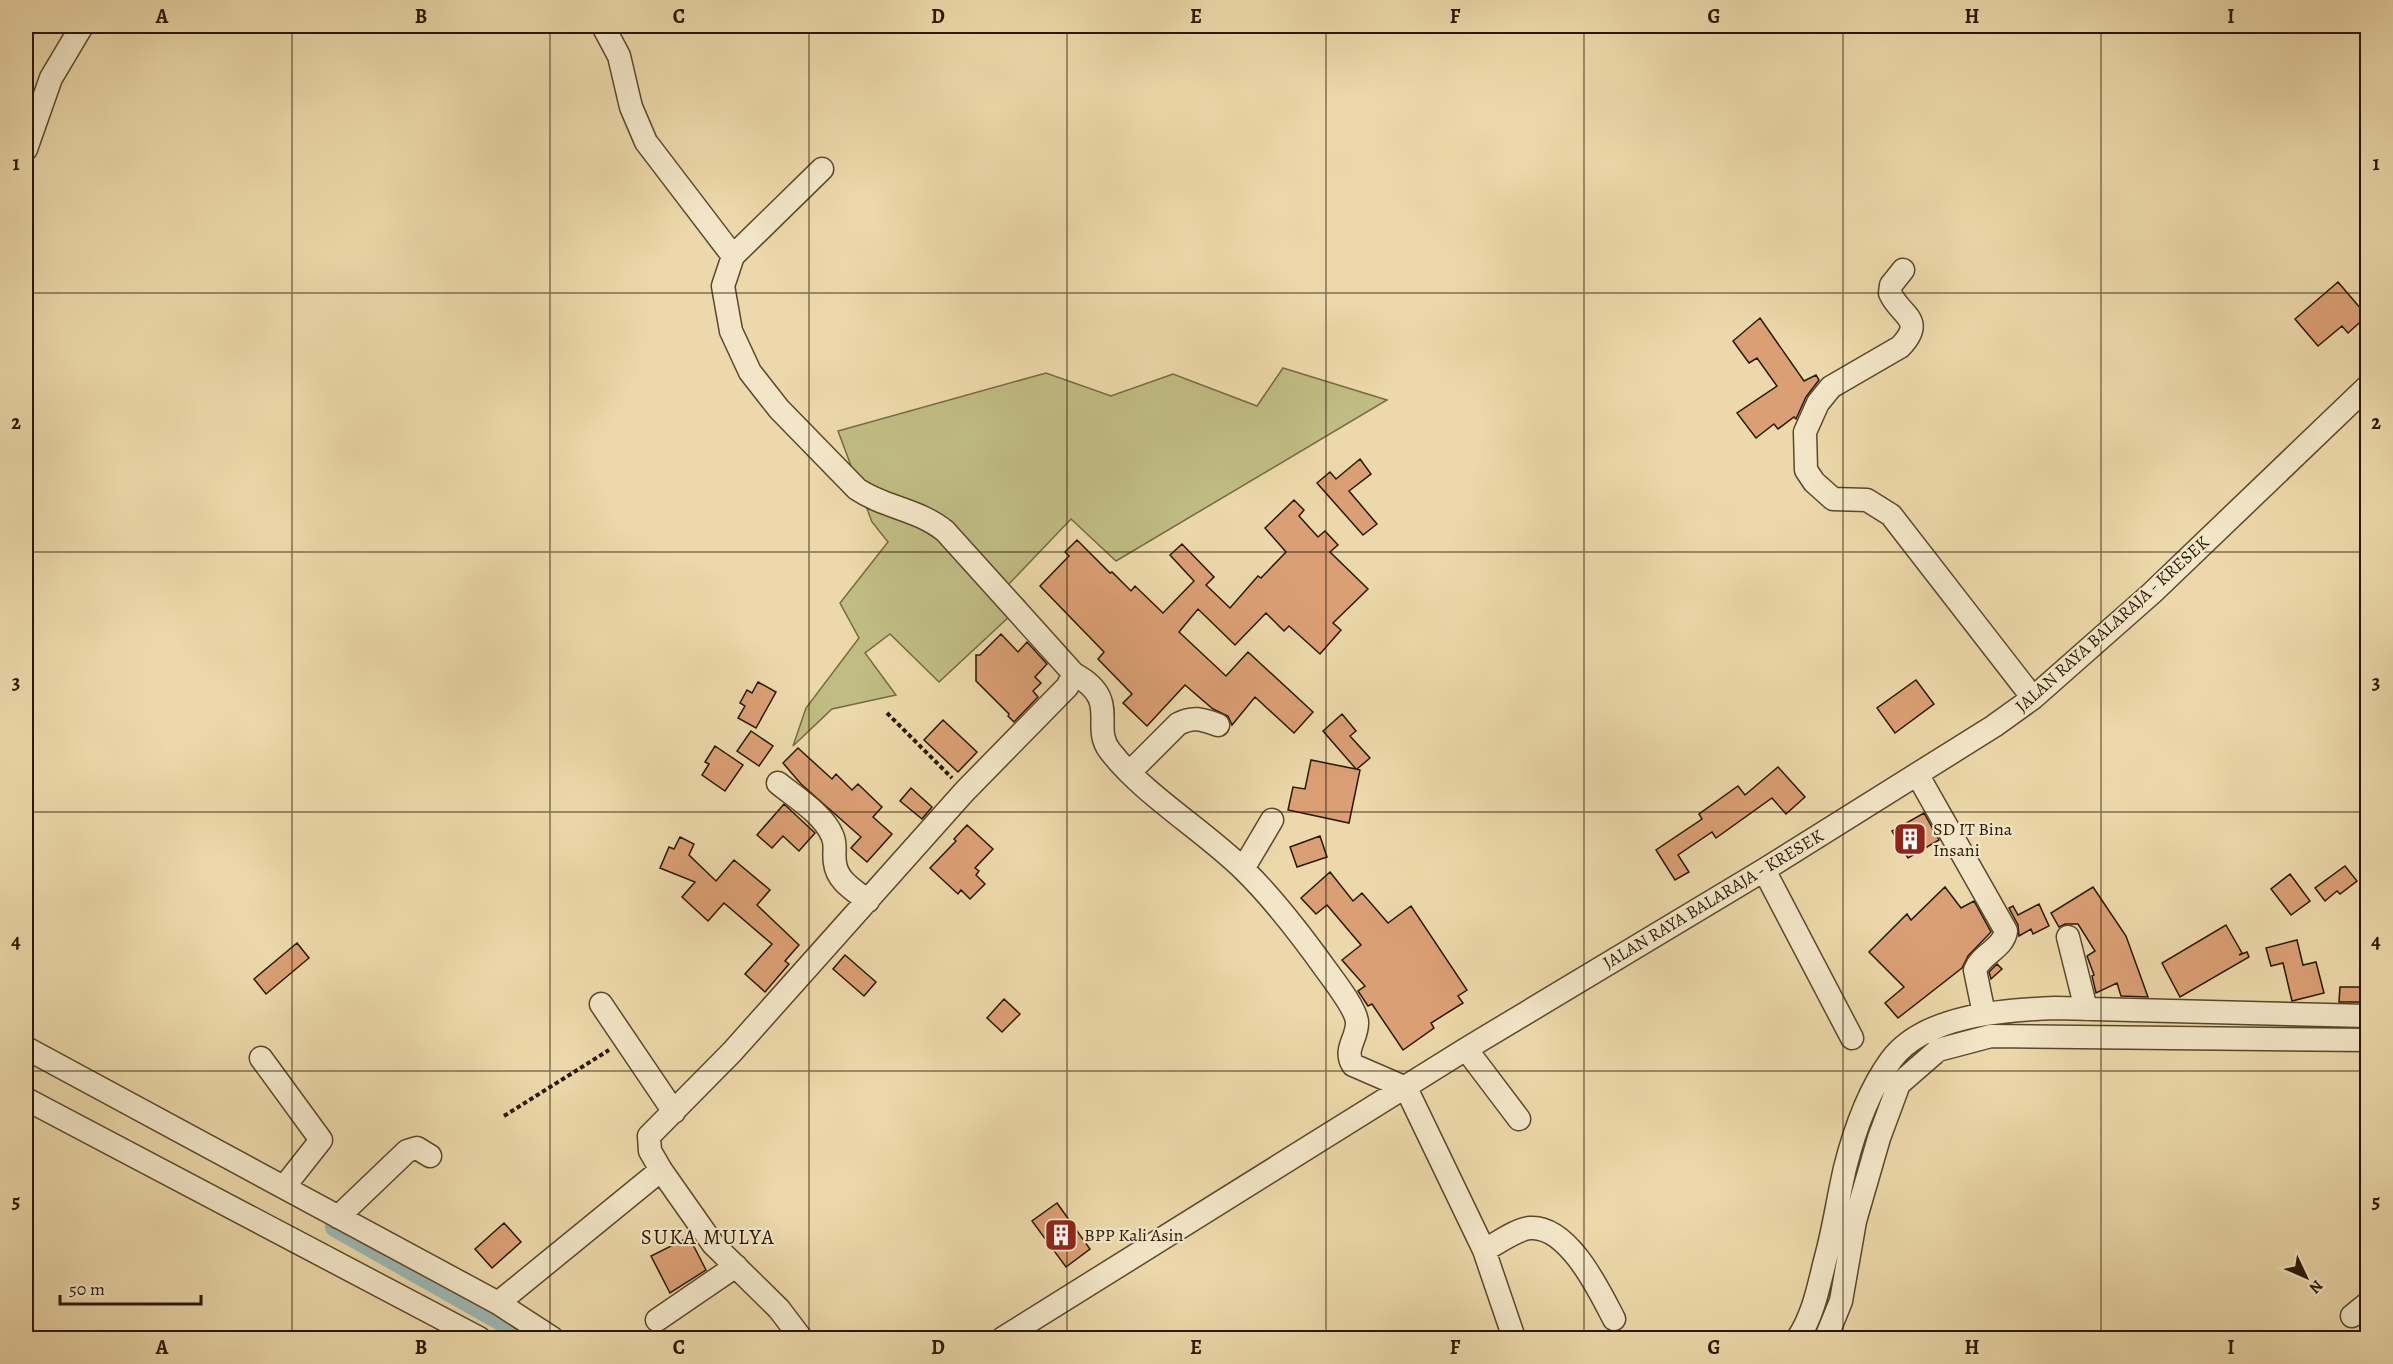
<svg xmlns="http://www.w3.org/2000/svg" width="2393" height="1364" font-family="Alegreya,serif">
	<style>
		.green { fill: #c0bc83; stroke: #756a42; stroke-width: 1.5 }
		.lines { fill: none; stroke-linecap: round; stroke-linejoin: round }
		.canal { stroke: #9db8b4; stroke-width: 20 }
		.building { fill: #db9f75; stroke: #2a1801; stroke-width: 1.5 }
		.minor-casing { stroke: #5a482b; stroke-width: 25 }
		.path { stroke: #2a1801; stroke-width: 4; stroke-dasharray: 4.5 3; stroke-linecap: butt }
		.minor { stroke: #f3e6c8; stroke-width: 22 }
		.grid { fill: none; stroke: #2a1801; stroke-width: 1.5; stroke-opacity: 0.55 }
		.labels { text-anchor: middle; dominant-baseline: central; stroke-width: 4.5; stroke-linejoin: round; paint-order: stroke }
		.street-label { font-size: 18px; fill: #2a1801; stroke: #f3e6c8 }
		.poi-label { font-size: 18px; fill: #2a1801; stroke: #f3e6c8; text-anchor: start }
		.quarter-label { font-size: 21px; letter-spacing: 1.5px; fill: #2a1801; stroke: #f3e6c8 }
		.neatline { fill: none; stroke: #2a1801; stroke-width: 2 }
		.grid-label { font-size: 20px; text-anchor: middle; font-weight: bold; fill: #2a1801 }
	</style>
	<rect width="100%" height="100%" fill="#ecd8aa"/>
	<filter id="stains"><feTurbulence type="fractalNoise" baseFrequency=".00333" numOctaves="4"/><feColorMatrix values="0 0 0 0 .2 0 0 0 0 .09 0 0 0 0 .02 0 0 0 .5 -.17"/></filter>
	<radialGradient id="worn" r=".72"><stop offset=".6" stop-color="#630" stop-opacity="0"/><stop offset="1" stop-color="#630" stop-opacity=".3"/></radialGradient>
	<path class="green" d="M 1283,368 L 1387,400 L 1116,561 L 1071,519 L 1008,585 L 1025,602 L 939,682 L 890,634 L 865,653 L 896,695 L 832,709 L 793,746 L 806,708 L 859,638 L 840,603 L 888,542 L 872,522 L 838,431 L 1046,373 L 1111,396 L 1173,374 L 1257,406 Z"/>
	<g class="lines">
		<path class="canal" d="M 1881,1085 L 1936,1034
			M 335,1227 L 531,1338"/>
	</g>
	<path class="building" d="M 2338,282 L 2367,316 L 2348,333 L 2342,326 L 2318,346 L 2295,319 Z
		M 1760,318 L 1804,381 L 1816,375 L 1819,380 L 1806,397 L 1796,419 L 1794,417 L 1778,429 L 1774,424 L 1756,438 L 1737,413 L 1777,386 L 1757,358 L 1749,363 L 1733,341 Z
		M 1360,459 L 1371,474 L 1349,491 L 1377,524 L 1363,535 L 1317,483 L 1330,472 L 1336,479 Z
		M 1294,500 L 1304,510 L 1299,516 L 1318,537 L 1325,531 L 1338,545 L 1330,552 L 1368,589 L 1333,623 L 1341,630 L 1320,654 L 1289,626 L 1284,631 L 1266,613 L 1235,645 L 1198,609 L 1179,632 L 1226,676 L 1248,652 L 1313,712 L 1294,733 L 1255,697 L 1232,725 L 1228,716 L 1213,709 L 1185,685 L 1147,726 L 1123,703 L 1132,694 L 1098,659 L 1104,652 L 1040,586 L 1069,556 L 1065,552 L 1077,540 L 1110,573 L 1112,572 L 1131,591 L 1135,586 L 1163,613 L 1194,581 L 1170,555 L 1182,544 L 1214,577 L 1206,585 L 1230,608 L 1258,576 L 1261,578 L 1286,552 L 1265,528 Z
		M 1001,634 L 1018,652 L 1027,642 L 1047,664 L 1035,677 L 1041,683 L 1033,691 L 1038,697 L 1014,722 L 1008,716 L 1009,714 L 976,681 L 976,655 L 980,655 Z
		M 1916,680 L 1934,704 L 1895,733 L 1877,708 Z
		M 758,682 L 776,692 L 756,728 L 738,718 L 745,706 L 740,703 L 747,690 L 752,693 Z
		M 1342,714 L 1356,731 L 1350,736 L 1370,758 L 1357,769 L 1360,770 L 1349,823 L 1288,810 L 1293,787 L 1305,789 L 1311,760 L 1356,769 L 1323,731 Z
		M 943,720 L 977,752 L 958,772 L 924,740 Z
		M 751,731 L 773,746 L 759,766 L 737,751 Z
		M 715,746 L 743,765 L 725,791 L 702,775 L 709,764 L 705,762 Z
		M 798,748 L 832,779 L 836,774 L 852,790 L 858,784 L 882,807 L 873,817 L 892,834 L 867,862 L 851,848 L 861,837 L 801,784 L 783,763 Z
		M 1778,767 L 1805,797 L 1786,814 L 1772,798 L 1716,838 L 1712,832 L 1678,855 L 1689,872 L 1675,880 L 1656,850 L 1702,819 L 1699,814 L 1738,786 L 1745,795 Z
		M 911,788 L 932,807 L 922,819 L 900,801 Z
		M 784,804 L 815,833 L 799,851 L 783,836 L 772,848 L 757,835 Z
		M 1924,813 L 1939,840 L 1908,858 L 1892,831 Z
		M 967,825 L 993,849 L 975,868 L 979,871 L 976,875 L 985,884 L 970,899 L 961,890 L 958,894 L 930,868 L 956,841 L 954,839 Z
		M 1320,836 L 1327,857 L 1297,867 L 1290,847 Z
		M 680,837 L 694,844 L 689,855 L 716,881 L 734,860 L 770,890 L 757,905 L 799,945 L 785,961 L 789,964 L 765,992 L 745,974 L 772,944 L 724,903 L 708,921 L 682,897 L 695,882 L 660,868 L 669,847 L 674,849 Z
		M 2345,866 L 2357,881 L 2340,894 L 2337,891 L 2325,901 L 2315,888 Z
		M 1330,872 L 1353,901 L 1362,893 L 1388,923 L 1411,906 L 1467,990 L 1458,996 L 1463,1003 L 1431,1023 L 1434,1028 L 1403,1050 L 1372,1004 L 1368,1006 L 1358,991 L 1365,986 L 1342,960 L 1361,945 L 1327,905 L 1316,914 L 1301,898 Z
		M 2290,874 L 2310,901 L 2291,915 L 2271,889 Z
		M 1945,887 L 1961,908 L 1974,901 L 1991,932 L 1968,956 L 1962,968 L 1898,1018 L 1885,1003 L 1904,987 L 1869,952 L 1907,914 L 1911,920 Z
		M 2093,887 L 2126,936 L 2148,997 L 2121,996 L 2117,983 L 2096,993 L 2092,976 L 2094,975 L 2087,956 L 2095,951 L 2078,924 L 2065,924 L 2059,927 L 2051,913 Z
		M 2039,904 L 2049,926 L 2033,934 L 2031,929 L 2019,936 L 2018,925 L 2009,908 L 2013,906 L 2018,915 Z
		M 2226,925 L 2242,953 L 2239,955 L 2247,952 L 2249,957 L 2180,997 L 2162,963 Z
		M 2297,940 L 2303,965 L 2316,962 L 2324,993 L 2292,1001 L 2283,963 L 2271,966 L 2266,948 Z
		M 297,943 L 309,958 L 266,994 L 254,979 Z
		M 845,955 L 876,982 L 864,996 L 833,969 Z
		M 1997,964 L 2002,969 L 1991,979 L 1989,972 Z
		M 2340,987 L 2367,987 L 2367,1002 L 2339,1002 Z
		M 1004,999 L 1020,1014 L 1002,1032 L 987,1018 Z
		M 1057,1203 L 1090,1249 L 1066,1267 L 1032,1221 Z
		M 504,1223 L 521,1242 L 492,1268 L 475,1249 Z
		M 689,1237 L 706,1270 L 670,1293 L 651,1256 Z"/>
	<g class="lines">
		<g class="minor-casing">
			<path id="minor" d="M 603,26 L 619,56 L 631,107 L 646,142 L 733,256
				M 26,149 L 51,78 L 82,26
				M 822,169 L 733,256 L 723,286 L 731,331 L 750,372 L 779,409 L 857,489 C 885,508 918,509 945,531 L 1074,674 C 1122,700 1090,726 1110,751 C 1144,795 1202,829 1243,869 C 1274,899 1302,936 1327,971 C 1335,982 1356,1009 1357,1022 C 1358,1038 1343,1049 1353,1065 L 1406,1088 L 1484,1250 L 1514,1338
				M 1903,270 L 1891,285 L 1890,293 C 1900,316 1927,319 1900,347 L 1831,387 L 1818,403 L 1805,432 L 1806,470 L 1814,482 L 1833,499 L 1867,500 L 1891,515 L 2033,698
				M 1130,772 L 1178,724 C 1193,716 1202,719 1218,725
				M 1917,774 L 2006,931 C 2004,948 1981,954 1975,970 L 1984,1014
				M 778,783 C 795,797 823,814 832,835 C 837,845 833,852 835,863 C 837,881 854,890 868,901
				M 1243,869 L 1272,820
				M 1764,870 L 1852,1038
				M 2068,937 L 2086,1009
				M 601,1004 L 674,1112
				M 26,1048 L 498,1303 L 552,1338
				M 1466,1049 L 1519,1119
				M 261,1058 L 321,1140 L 284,1187
				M 26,1099 L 479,1338
				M 338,1217 L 407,1151 L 417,1148 L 430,1156
				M 1484,1250 C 1497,1244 1516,1229 1530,1228 C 1568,1225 1599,1290 1614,1319
				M 498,1303 L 661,1170
				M 2352,1316 L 2368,1303
				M 657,1320 L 736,1266
				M 801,1338 L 779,1309 L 713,1244 L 661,1170 L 650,1151 L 649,1136 L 732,1052 L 965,791 L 1067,687 L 1074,674
				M 1003,1338 L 1466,1049 L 1764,870 L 1994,726 L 2033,698 L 2152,593 L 2368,386
				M 1798,1338 C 1814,1314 1819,1284 1826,1257 C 1834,1228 1838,1198 1845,1168 C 1854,1132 1869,1090 1891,1060 C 1924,1015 2005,1010 2055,1008 L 2368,1016
				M 1826,1338 L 1841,1301 L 1855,1221 L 1879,1138 L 1899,1084 L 1938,1050 L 1991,1036 L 2368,1040"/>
		</g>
		<path class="path" d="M 887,713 L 952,778
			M 504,1116 L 609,1050"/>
		<use href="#minor" class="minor"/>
	</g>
	<path class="grid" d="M 292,26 L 292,1338M 550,26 L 550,1338M 809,26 L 809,1338M 1067,26 L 1067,1338M 1326,26 L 1326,1338M 1584,26 L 1584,1338M 1843,26 L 1843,1338M 2101,26 L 2101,1338M 26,293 L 2368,293M 26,552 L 2368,552M 26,812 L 2368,812M 26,1071 L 2368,1071"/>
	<defs>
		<g id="building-square" transform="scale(1.725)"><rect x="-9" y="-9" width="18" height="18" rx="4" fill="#8f2418" stroke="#f3e6c8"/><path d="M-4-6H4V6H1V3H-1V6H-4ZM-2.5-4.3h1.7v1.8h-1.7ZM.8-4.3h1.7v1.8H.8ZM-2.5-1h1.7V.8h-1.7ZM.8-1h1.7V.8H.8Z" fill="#fff"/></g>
	</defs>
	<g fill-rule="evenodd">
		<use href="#building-square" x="1910" y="839"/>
		<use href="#building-square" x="1061" y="1235"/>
	</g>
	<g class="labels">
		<g class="street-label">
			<text transform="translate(2112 624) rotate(-42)">JALAN RAYA BALARAJA - KRESEK</text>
			<text transform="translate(1713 899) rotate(-31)">JALAN RAYA BALARAJA - KRESEK</text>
		</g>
		<g class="poi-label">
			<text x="1933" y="829">SD IT Bina<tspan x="1933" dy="21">Insani</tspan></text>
			<text x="1084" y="1235">BPP Kali Asin</text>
		</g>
		<g class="quarter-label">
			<text x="708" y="1237">SUKA MULYA</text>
		</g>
	</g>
	<rect width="2393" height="1364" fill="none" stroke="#ecd8aa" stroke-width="66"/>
	<g transform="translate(2306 1277) rotate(134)" stroke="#f3e6c8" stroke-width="4.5" paint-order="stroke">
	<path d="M0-4.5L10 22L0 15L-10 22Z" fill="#2a1801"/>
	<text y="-9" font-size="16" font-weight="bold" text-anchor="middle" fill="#2a1801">N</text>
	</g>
	<path d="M60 1295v9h141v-9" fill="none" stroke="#2a1801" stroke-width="3"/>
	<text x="69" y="1295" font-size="18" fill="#2a1801" stroke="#f3e6c8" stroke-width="4.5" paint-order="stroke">50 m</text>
	<rect x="33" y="33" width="2327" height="1298" class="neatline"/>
	<g class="grid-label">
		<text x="162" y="23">A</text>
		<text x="421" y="23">B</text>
		<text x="679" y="23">C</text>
		<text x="938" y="23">D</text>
		<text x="1196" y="23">E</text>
		<text x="1455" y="23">F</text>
		<text x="1714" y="23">G</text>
		<text x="1972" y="23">H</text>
		<text x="2231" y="23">I</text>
		<text x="16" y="170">1</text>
		<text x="2376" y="170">1</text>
		<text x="16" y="429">2</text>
		<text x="2376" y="429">2</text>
		<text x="16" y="689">3</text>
		<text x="2376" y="689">3</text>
		<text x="16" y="948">4</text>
		<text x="2376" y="948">4</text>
		<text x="16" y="1208">5</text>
		<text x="2376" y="1208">5</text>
		<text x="162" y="1354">A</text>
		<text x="421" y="1354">B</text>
		<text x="679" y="1354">C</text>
		<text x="938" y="1354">D</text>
		<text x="1196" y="1354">E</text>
		<text x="1455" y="1354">F</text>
		<text x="1714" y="1354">G</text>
		<text x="1972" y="1354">H</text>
		<text x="2231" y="1354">I</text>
	</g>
	<rect width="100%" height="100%" filter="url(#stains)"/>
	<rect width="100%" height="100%" fill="url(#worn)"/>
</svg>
